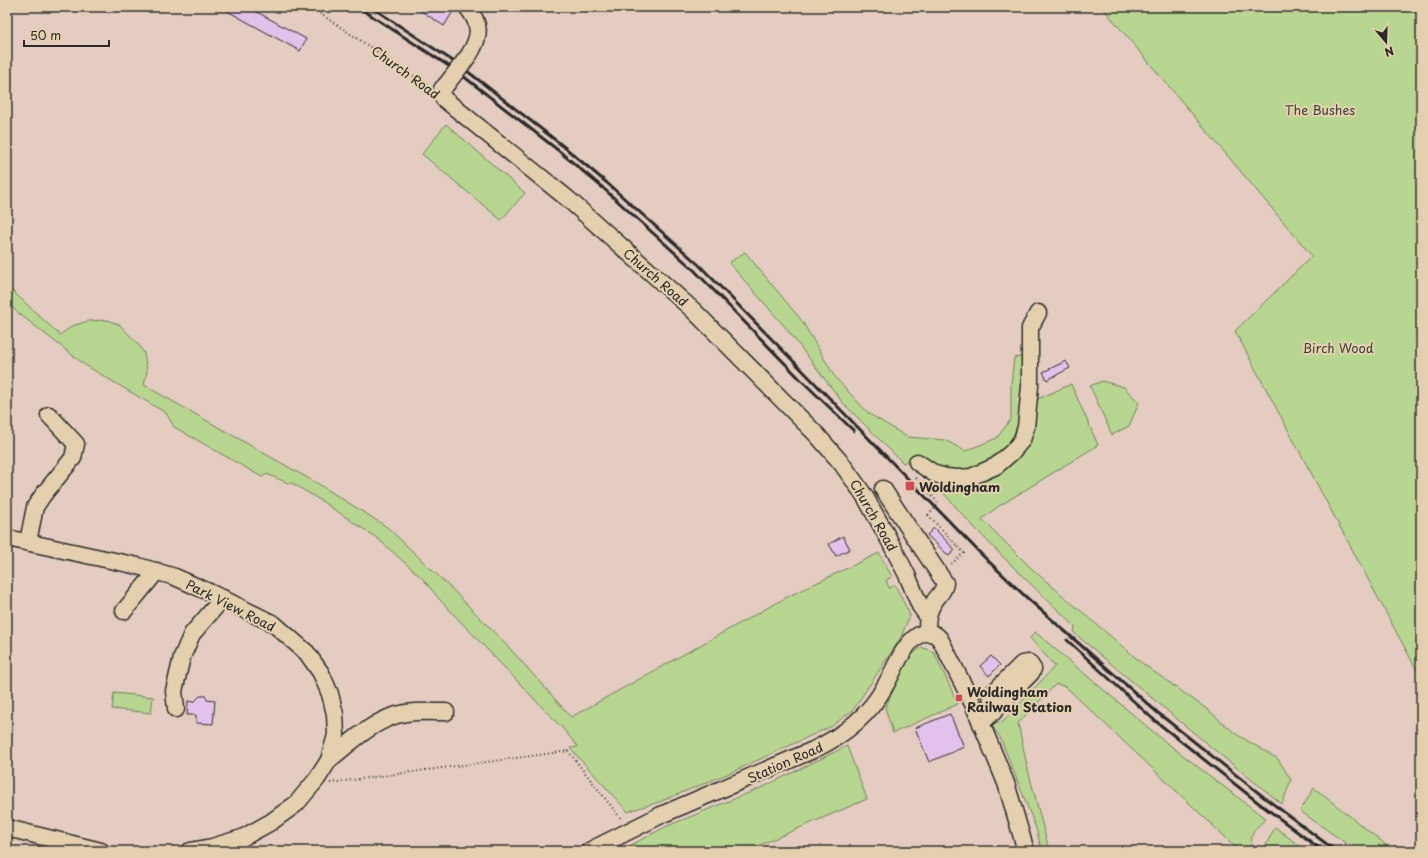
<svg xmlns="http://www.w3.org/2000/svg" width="1428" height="858" font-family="'Playpen Sans',sans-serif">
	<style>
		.green { fill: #b7d790; stroke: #71815e }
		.building { fill: #e3c1ed; stroke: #2b2b2b }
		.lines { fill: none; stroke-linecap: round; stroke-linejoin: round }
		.minor-casing { stroke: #2b2b2b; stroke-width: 19 }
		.path { stroke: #2b2b2b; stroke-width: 2; stroke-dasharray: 1 3; stroke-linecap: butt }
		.minor { stroke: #e4d0ae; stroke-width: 16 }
		.rail { stroke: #2b2b2b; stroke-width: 3 }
		.minor-bridge-casing { stroke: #2b2b2b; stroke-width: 19; stroke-linecap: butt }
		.path-bridge { stroke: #2b2b2b; stroke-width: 2; stroke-dasharray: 1 3; stroke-linecap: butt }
		.minor-bridge { stroke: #e4d0ae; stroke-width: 16 }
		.poi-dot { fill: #d1495b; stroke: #e4d0ae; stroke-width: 1.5 }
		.labels { text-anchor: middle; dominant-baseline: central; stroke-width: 4; stroke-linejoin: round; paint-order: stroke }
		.street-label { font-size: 13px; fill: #2b2b2b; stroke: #e4d0ae }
		.park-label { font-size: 13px; fill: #40453a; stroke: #e4d0ae }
		.poi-label { font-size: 13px; font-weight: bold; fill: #2b2b2b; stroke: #e4d0ae; text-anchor: start }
	</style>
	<rect width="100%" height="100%" fill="#e4ccc1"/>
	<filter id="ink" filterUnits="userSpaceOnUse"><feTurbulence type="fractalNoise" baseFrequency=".025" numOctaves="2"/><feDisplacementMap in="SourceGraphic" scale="8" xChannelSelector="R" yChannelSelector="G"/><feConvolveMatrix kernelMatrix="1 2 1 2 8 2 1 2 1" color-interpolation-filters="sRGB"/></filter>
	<g filter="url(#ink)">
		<path class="green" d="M 1102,7 L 1412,7 L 1421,23 L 1421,678 L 1235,331 L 1312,256 Z
			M 446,124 L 525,193 L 501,220 L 422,154 Z
			M 745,252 L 802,321 L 835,377 L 868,413 L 907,437 L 945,440 L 965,451 L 997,438 L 1011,419 L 1011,384 L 1014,358 L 1025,356 L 1019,422 L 1007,450 L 977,469 L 952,473 L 924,460 L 911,459 L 903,463 L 843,403 L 786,328 L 729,263 Z
			M 7,286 L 60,335 L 72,326 L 88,321 L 108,320 L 120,325 L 138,344 L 144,353 L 147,371 L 144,385 L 320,485 L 387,527 L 453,590 L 513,652 L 571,717 L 787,597 L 879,553 L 892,577 L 886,580 L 889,588 L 895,585 L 910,615 L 900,639 L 853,710 L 832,726 L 730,773 L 659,802 C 647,806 639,807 628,812 L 570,748 L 578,747 L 564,730 L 441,601 L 422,578 L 377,538 L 323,502 L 292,483 L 288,483 L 267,474 L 262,477 L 174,427 L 166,413 L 85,365 L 17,312 L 7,302 Z
			M 1102,381 L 1124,387 L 1139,403 L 1129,426 L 1112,435 L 1090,386 Z
			M 1071,384 L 1098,445 L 996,508 L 982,519 L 1033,570 L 1143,664 L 1208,710 L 1236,734 L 1278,759 L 1291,780 L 1282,804 L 1212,748 L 1074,633 L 1075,626 C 1025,579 975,532 931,478 L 959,487 L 996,473 L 1028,446 L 1038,399 Z
			M 1035,632 L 1163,740 L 1266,819 C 1254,829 1249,834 1252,851 L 1240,851 L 1066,687 L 1056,684 L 1018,723 L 1027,766 L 1049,850 L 1050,851 L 1042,851 L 1036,828 L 1000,737 L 990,723 L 1003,722 L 1055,666 L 1030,638 Z
			M 921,647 L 934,652 L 958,704 L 893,733 L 885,708 L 908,659 Z
			M 114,693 L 153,697 L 151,713 L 112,709 Z
			M 847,746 L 867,799 L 746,851 L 620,851 L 665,827 L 763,787 Z
			M 1314,788 L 1385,844 L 1392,851 L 1357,851 L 1300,811 Z
			M 1275,827 L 1306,851 L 1267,851 L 1265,847 Z"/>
		<path class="building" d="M 220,7 L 248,7 L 306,39 L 300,51 Z
			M 415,7 L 443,7 L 452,13 L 444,26 Z
			M 1066,361 L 1070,368 L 1047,380 L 1043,372 Z
			M 934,528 L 955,550 L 949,556 L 927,535 Z
			M 843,536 L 850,549 L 836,556 L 829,544 Z
			M 991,656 L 1000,665 L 989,676 L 980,666 Z
			M 200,696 L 206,696 L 207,700 L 215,701 L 213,724 L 196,723 L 196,715 L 187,715 L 188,701 L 194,702 Z
			M 950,714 L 964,747 L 929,762 L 915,728 Z"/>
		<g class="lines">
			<g class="minor-casing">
				<path id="minor" d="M 467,7 C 481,24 481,36 469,55
					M 446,85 L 442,89 L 441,94 L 444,99 L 568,199 L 693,310 L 817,435 L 842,464 L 864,495 L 886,534 L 907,575 L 920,606 L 928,617
					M 917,462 L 935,474 L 946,477 L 957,478 L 971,477 L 996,466 L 1012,452 L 1022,440 L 1026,427 L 1030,386 L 1030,328 L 1038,313
					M 883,489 L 945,583 C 944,592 938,595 934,602 C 929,609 927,619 927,627
					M 7,538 L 138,566 L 175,577 L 209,592 L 274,624 L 307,653 L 321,673 L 330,694 L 335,714 L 336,735 L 329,760 L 317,779 L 296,804 L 271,822 L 242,838 L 212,847 L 190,851
					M 28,542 L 35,507 L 43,495 L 73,458 L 76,444 L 49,415
					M 124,611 L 157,571
					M 176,709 L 174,691 L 182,657 L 192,634 L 223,598
					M 981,724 L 1031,673 L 1033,669 L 1029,663 L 1022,664 L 993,693 L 991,696 L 994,712
					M 329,760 C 351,742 377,717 406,713 C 419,711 433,712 446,712
					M 7,828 L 101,851
					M 589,851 L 661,815 L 813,750 C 843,736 869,716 885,686 C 894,671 902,647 916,637 C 923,631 934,631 940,639 L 974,706 L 1006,783 L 1026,851"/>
			</g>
			<path class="path" d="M 310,7 L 429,86
				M 916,478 L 939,504
				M 928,515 L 964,553 L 950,565
				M 330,783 L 568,751 L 622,820"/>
			<use href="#minor" class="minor"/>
			<path class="rail" d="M 358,7 L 458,72 L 559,151 L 603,188 L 694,270 L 801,380 L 854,431
				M 371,7 L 462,67 L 563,146 L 607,183 L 699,265 L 807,375 L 982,555 L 1026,597 L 1158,713 L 1265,798 L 1336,851
				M 1067,640 L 1153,719 L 1260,804 L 1323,851"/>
			<g class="minor-bridge-casing">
				<path id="minor-bridge" d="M 446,85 L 469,55"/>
			</g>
			<path class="path-bridge" d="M 928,515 L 939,504"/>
			<use href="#minor-bridge" class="minor-bridge"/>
		</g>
	</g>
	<g class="poi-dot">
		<rect x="905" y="481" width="10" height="10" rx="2"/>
		<rect x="955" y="694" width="8" height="8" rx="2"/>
	</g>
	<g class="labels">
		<g class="street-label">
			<text transform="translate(406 72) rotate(36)">Church Road</text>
			<text transform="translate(656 277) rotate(41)">Church Road</text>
			<text transform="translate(874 515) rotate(60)">Church Road</text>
			<text transform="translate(231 605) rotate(27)">Park View Road</text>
			<text transform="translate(785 762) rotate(-24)">Station Road</text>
		</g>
		<g class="park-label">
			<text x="1320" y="109">The Bushes</text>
			<text x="1338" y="347">Birch Wood</text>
		</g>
		<g class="poi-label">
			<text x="919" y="486">Woldingham</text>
			<text x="967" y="691">Woldingham<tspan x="967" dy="15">Railway Station</tspan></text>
		</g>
	</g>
	<rect width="1428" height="858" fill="none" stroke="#e4d0ae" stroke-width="24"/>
	<rect x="12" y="12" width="1404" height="834" fill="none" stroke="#2b2b2b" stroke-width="1.5" filter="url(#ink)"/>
	<g transform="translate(1386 42) rotate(161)" stroke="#e4d0ae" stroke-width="3" paint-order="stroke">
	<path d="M0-3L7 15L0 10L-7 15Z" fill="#2b2b2b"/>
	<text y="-6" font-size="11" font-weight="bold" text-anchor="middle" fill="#2b2b2b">N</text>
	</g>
	<path d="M24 40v6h85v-6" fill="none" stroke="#2b2b2b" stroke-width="2"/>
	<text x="30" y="40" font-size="12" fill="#2b2b2b" stroke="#e4d0ae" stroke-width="3" paint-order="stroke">50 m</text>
</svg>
